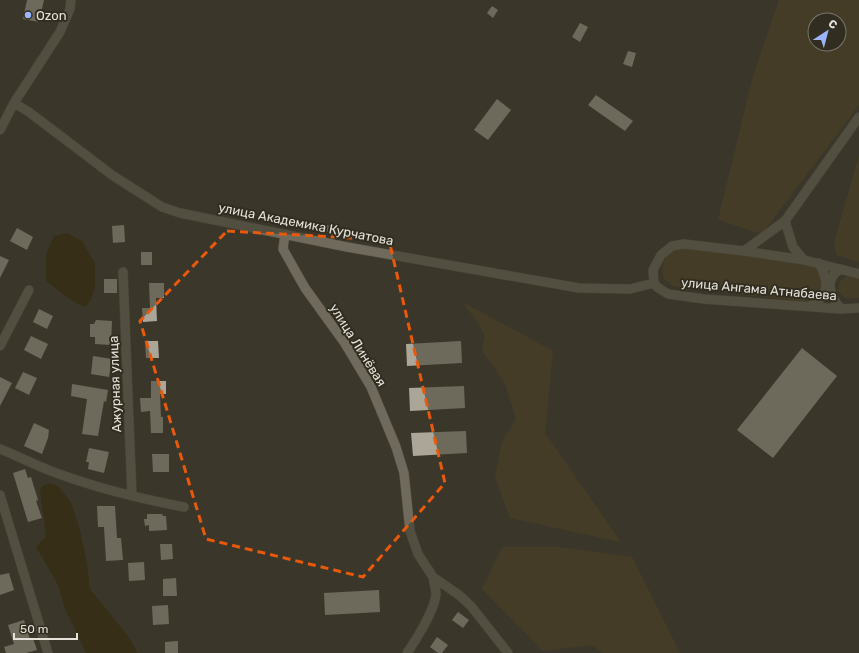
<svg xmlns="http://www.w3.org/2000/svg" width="859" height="653" font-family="Rubik,sans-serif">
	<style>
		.green { fill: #504422; fill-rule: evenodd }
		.water { fill: #312400 }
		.building { fill: #aba697 }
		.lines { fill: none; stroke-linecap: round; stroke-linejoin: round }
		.minor-casing { stroke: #58554a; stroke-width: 10 }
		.minor { stroke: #6f6a5c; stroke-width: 9 }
		.marked { fill: none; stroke: #e8590c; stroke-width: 3; stroke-dasharray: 8 5; stroke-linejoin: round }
		.poi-dot { fill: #9cb4fd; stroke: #312d20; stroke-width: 1.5 }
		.labels { text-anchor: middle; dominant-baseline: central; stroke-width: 4; stroke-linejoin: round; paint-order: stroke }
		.poi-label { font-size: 13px; fill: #e4e1d9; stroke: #312d20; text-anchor: start }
		.street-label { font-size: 13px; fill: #e4e1d9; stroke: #312d20 }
	</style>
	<rect width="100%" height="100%" fill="#3b372a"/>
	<path class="green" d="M 779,0 L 859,0 L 859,105 L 762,234 L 718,220 L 753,76 ZM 815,20 L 839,20 L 839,44 L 815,44 Z
		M 859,155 L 859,262 L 837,255 L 834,243 Z
		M 682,248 L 810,264 L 818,269 L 823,279 L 822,288 L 817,297 L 805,302 L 673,286 L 663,278 C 661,260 665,253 682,248 Z
		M 849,275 L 859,278 L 859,298 L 845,298 L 838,291 L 840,281 Z
		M 462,302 L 553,351 L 545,433 L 621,542 L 510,518 L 495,477 L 502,442 L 516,419 L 505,383 L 482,351 L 485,336 L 476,320 Z
		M 502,547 L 559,547 L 632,557 L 680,653 L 604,653 L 592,645 L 543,651 L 482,589 Z"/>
	<path class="water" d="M 67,233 L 82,241 L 95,263 L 95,287 L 91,300 L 85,307 L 71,300 L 46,281 L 46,254 L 54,236 Z
		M 49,483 L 58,486 L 71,502 L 80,530 L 87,563 L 90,589 L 128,636 L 138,653 L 86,653 L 65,609 L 58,585 L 36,547 L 46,536 L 40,492 L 42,486 Z"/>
	<path class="building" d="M 27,0 L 44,0 L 39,22 L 23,19 Z
		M 492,6 L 498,10 L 493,18 L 487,13 Z
		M 580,23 L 588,27 L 580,42 L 572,37 Z
		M 628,51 L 636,53 L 632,67 L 623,64 Z
		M 596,95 L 633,121 L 625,131 L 588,105 Z
		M 497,99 L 511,110 L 488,140 L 474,130 Z
		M 312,222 L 331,226 L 330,232 L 311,229 Z
		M 124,225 L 125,242 L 113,243 L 112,226 Z
		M 17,228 L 33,237 L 27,250 L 10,241 Z
		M 141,252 L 152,252 L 152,265 L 141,265 Z
		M 0,256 L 9,260 L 0,278 Z
		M 104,279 L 117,279 L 117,293 L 104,293 Z
		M 149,283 L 164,283 L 164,298 L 156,298 L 157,321 L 143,322 L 142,308 L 150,308 Z
		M 39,309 L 53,316 L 47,329 L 33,322 Z
		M 96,320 L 112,321 L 111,345 L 95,344 L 95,337 L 90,337 L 90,324 L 94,324 Z
		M 31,336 L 48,344 L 41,359 L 24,350 Z
		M 145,341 L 158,341 L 159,358 L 146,358 Z
		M 461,341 L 462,363 L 407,366 L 406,344 Z
		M 802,348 L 837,376 L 773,458 L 737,430 Z
		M 93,356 L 112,359 L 109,377 L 91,374 Z
		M 23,372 L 37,378 L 29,395 L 15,388 Z
		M 0,377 L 12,383 L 0,406 Z
		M 151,381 L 166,381 L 166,394 L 160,394 L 161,417 L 163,417 L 163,433 L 151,433 L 150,411 L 141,412 L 140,398 L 151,398 Z
		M 72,384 L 108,390 L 106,402 L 104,401 L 98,436 L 82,434 L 87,399 L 71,396 Z
		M 464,386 L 465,408 L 410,411 L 409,388 Z
		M 34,423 L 49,430 L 48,438 L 42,454 L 24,446 Z
		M 466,431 L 467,453 L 413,456 L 411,433 Z
		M 89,448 L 109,452 L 104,473 L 88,469 L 89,462 L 86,462 Z
		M 152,454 L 169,454 L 169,472 L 153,472 Z
		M 25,469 L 28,478 L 31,477 L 38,500 L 36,501 L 42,518 L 28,522 L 13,473 Z
		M 97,506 L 115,506 L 117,538 L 121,538 L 123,560 L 106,561 L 104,527 L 98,527 Z
		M 147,514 L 162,514 L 163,516 L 166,516 L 167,530 L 149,531 L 149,525 L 145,526 L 144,519 L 147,519 Z
		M 160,544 L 172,544 L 173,559 L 161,560 Z
		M 144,562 L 145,580 L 129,581 L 128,563 Z
		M 9,573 L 14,590 L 0,595 L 0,575 Z
		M 176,578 L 177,596 L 163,596 L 163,579 Z
		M 379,590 L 380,612 L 325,615 L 324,593 Z
		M 168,605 L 169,624 L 153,625 L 152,606 Z
		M 458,612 L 469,620 L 463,628 L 452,620 Z
		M 24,620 L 30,639 L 33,638 L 37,650 L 26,653 L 6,653 L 4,647 L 14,644 L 8,625 Z
		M 437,637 L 448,645 L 442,653 L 438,653 L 430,647 Z
		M 178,641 L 178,653 L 165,653 L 165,642 Z"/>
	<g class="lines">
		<g class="minor-casing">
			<path id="minor" d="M 14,103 L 60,32 L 70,9 L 71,0
				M 0,130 L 14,103 L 29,112 L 112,175 L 162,207 L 180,213 L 347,247 L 579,288 L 630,289 L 654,283
				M 785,221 L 793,247 L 804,260
				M 285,234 L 283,249 L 305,288 L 344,342 L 371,387 L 396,447 L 404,473 L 410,531 L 418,554 L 433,577 L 459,595 L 471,606 L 508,653
				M 744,251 L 785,221 L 859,117
				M 123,272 L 132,496
				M 859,274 L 804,260 L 744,251 L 684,244 L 672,246 L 661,255 L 653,270 L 654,283 L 657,287 L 668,294 L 704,299 L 841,309 L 859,308
				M 810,306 C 830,296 829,281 819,263
				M 841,309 C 830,296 823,279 841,269
				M 0,346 L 29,290
				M 0,449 C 20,457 39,467 59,474 C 100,489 142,499 184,507
				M 0,495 L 48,653
				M 407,653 C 416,640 436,608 436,593 C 435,587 434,582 433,577"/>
		</g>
		<use href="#minor" class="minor"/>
	</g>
	<path d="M0 0H859V653H0ZM 227,231 L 389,240 L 445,483 L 363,577 L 206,539 L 140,321 Z" fill="#3b372a" fill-opacity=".55" fill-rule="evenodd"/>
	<path class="marked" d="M 227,231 L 389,240 L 445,483 L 363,577 L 206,539 L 140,321 Z"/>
	<circle class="poi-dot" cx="28" cy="15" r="4"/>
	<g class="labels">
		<g class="poi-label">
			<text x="36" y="15">Ozon</text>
		</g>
		<g class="street-label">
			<text transform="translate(306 224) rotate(11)">улица Академика Курчатова</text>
			<text transform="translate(759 289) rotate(5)">улица Ангама Атнабаева</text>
			<text transform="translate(358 345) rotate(58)">улица Линёвая</text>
			<text transform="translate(115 384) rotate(-92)">Ажурная улица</text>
		</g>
	</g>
	<g transform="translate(827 32) rotate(36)"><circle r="19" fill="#312d20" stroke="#79756a"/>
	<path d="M0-3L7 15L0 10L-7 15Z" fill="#9cb4fd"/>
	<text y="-6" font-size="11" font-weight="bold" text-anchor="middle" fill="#e4e1d9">С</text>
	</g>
	<path d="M14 633v6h63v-6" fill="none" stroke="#e4e1d9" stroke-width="2"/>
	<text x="20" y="633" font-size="12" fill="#e4e1d9" stroke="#312d20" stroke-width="3" paint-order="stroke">50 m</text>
</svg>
